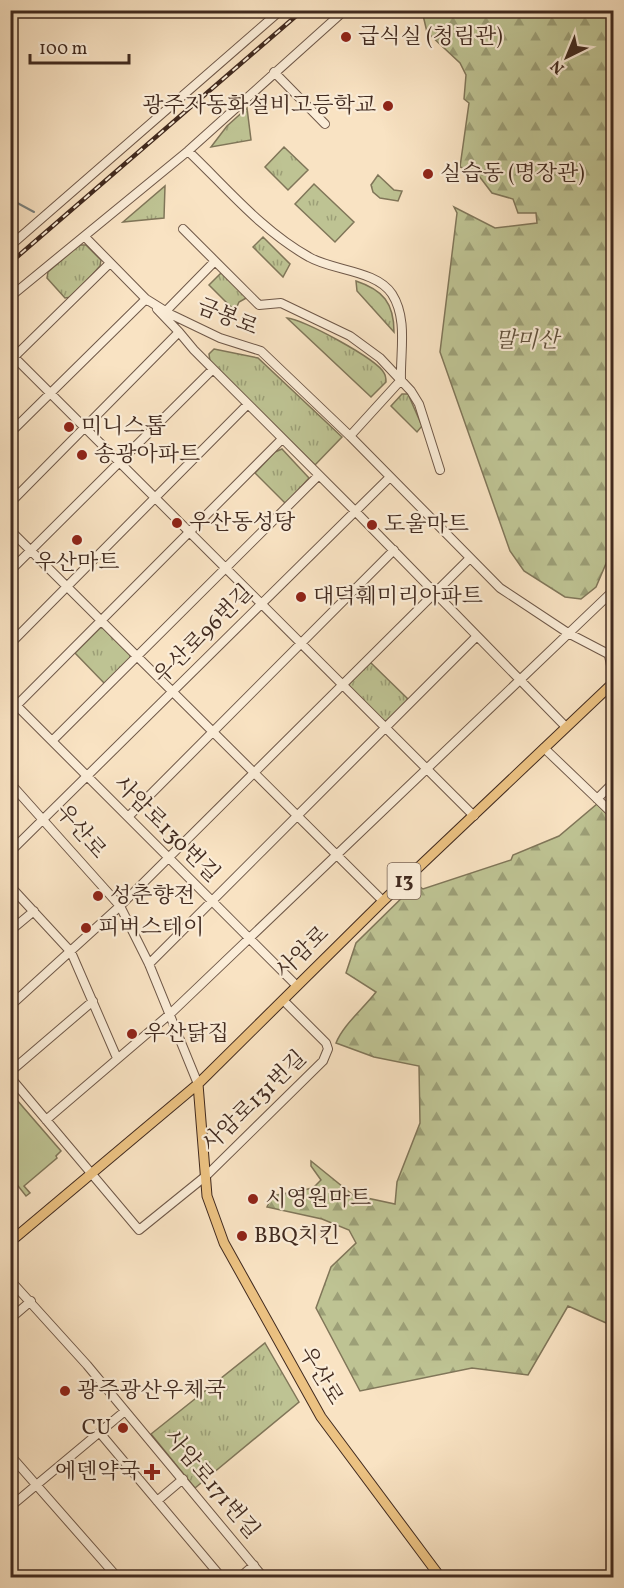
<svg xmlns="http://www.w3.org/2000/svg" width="624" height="1588" font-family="Vollkorn,'Noto Serif KR',serif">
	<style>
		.grass { fill: url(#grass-tufts); stroke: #807659; stroke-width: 1.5 }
		.forest { fill: url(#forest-firs); stroke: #807659; stroke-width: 1.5 }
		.pitch { fill: #bec393; stroke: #807659; stroke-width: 1.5 }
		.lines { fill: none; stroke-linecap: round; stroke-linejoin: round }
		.stream { stroke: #7b827e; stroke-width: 2 }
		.minor-casing { stroke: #6f5848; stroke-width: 10 }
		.major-casing { stroke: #412a1f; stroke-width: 11 }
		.minor { stroke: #fbedd8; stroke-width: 8 }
		.major { stroke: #ecc282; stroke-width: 9 }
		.rail-casing { stroke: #412a1f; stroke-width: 4.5 }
		.rail { stroke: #fbedd8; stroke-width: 2; stroke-dasharray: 7; stroke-linecap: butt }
		.poi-dot { fill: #8f2418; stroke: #fbedd8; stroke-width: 2 }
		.labels { text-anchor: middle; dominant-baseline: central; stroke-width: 4.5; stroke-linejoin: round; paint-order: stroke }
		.shield { fill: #fbedd8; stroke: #796456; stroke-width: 1.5 }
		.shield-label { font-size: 21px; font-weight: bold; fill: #412a1f }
		.poi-label { font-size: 22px; fill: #412a1f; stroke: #fbedd8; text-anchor: start }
		.street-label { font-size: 22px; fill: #412a1f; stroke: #fbedd8 }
		.park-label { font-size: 22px; font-style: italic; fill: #60503c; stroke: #fbedd8 }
	</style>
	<defs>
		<pattern id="grass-tufts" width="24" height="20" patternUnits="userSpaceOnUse" patternTransform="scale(1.5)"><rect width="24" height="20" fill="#bec393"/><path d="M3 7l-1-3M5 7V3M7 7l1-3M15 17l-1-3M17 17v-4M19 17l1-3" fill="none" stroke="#9c9f77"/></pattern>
		<pattern id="forest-firs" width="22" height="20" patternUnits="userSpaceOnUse" patternTransform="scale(1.5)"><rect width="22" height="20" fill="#bec393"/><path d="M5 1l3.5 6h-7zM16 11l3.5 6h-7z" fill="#9c9f77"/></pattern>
	</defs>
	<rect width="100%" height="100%" fill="#f9e3c3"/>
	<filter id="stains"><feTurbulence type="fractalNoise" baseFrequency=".00333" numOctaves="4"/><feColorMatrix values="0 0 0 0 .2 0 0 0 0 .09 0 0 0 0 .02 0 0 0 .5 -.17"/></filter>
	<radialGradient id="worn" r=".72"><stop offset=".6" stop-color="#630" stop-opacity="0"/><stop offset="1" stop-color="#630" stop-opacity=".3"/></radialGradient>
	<path class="grass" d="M 247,108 L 251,140 L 211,147 L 227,126 Z
		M 284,147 L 308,170 L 288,190 L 265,167 Z
		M 378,175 L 394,190 L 402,191 L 398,201 L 380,198 L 373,192 L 371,185 Z
		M 314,184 L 354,222 L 335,242 L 295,204 Z
		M 165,186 L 164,218 L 123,222 Z
		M 263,237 L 290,264 L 283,277 L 253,247 Z
		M 79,245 L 86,245 L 101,260 L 100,266 L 72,297 L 65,298 L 47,278 L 48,272 Z
		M 222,272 L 248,297 L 239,302 L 235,311 L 209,285 Z
		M 356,281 C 383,290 394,303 394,332 L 357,291 Z
		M 287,318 C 301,318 377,359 384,373 C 386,376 386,379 386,382 L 371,397 Z
		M 214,349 L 258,358 L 342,437 L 315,465 L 210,361 L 209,354 Z
		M 402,394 L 408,394 L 422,426 L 417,432 L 391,406 Z
		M 282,449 L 309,478 L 286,504 L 255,473 L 275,452 Z
		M 100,628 L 104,628 L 130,654 L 130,659 L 105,684 L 75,653 Z
		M 370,662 L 409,700 L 386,723 L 347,686 Z
		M 265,1343 L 299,1402 L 195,1488 L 151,1434 Z"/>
	<path class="forest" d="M 422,11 L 613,11 L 613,558 L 608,559 L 596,587 L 581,599 L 565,597 L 524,571 L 510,551 L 440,352 L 457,213 L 454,207 L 495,228 L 537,223 L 536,213 L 518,213 L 513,199 L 492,193 L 476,172 L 460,167 L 469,103 L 464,99 L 466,75 L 460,63 L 427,32 Z
		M 597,804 L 614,820 L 613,1326 L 568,1306 L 528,1375 L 472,1368 L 360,1391 L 316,1308 L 331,1267 L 356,1243 L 349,1230 L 322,1219 L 267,1207 L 272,1196 L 313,1188 L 321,1180 L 311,1166 L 311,1161 L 353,1195 L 395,1204 L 397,1182 L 420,1123 L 419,1066 L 374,1057 L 336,1043 C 343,1025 363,1009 376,992 L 346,973 L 356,943 L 416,884 L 423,889 L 511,860 L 513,855 L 559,836 Z"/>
	<path class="pitch" d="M 10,1092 L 61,1151 L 56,1156 L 57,1158 L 24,1186 L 30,1193 L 26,1196 L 11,1177 Z"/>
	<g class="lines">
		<path class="stream" d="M 10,199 L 34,212"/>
		<g class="minor-casing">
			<path id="minor" d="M 274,72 L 325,124
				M 188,151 C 226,187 262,231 309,257 C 333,271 376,270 392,294 C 408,319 400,352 401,380 L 350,436
				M 183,229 L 215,261
				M 86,238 L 146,299 L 170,314 L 220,338 L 261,351 L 350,436 L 500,588 L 568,633 L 614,657
				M 10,246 L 281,10
				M 10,297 L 188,151 L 345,10
				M 166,311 L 215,261 L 259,305 L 281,303 L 350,336 L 380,358 L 411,391 L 419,404 L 440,470
				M 179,332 L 194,350 L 355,511 L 566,727
				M 10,353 L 474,816
				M 10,361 L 110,263
				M 10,433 L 146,299 L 148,301
				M 10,503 L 179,332 L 157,309
				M 10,530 L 383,901
				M 10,571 L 213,369
				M 10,644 L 248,404
				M 612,654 L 609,655 L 614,682
				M 10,699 L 297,986
				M 10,712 L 282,439
				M 52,741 L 319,475
				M 544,748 L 614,815
				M 10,783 L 120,906 L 149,964 L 198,1084
				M 597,799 L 614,782
				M 128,817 L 394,550
				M 10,852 L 390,477
				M 10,886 L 71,952 L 117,1058
				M 10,931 L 34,911
				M 149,964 L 477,636
				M 10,1006 L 120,906 L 470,558
				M 10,1072 L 93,1001
				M 10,1077 L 139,1230 L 207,1175 L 323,1061 L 328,1049 L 326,1043 L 283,1000
				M 46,1120 L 170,1014 L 614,590
				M 10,1280 L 87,1365 L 264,1578
				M 10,1319 L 31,1301
				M 100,1433 L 222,1578
				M 10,1455 L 118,1578
				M 157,1501 L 183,1479
				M 10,1507 L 125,1411
				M 10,1576 L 12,1578
				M 239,1578 L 254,1565
				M 611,1578 L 614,1576"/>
		</g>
		<g class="major-casing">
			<path id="major" d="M 198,1084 L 207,1196 L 224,1243 L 321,1417 L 441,1578
				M 10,1242 L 198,1084 L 383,901 L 614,682"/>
		</g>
		<use href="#minor" class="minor"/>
		<use href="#major" class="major"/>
		<g class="rail-casing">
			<path id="rail" d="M 10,263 L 303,10"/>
		</g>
		<use href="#rail" class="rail"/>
	</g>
	<g class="poi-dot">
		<circle cx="346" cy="37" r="6"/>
		<circle cx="388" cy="106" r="6"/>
		<circle cx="428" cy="174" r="6"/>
		<circle cx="69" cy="427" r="6"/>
		<circle cx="82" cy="455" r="6"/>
		<circle cx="177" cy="523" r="6"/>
		<circle cx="372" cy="525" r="6"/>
		<circle cx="77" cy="540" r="6"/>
		<circle cx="301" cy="597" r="6"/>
		<circle cx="98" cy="896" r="6"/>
		<circle cx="86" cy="928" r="6"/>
		<circle cx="132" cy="1034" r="6"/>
		<circle cx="253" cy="1199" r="6"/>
		<circle cx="242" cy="1236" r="6"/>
		<circle cx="65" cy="1391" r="6"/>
		<circle cx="123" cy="1428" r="6"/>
		<path d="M149 1463h6v6h6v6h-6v6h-6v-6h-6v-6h6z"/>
	</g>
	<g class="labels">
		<rect class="shield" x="387.5" y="863" width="33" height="36" rx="4.5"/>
		<g class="shield-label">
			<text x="404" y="881">13</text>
		</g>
		<g class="poi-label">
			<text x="358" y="37">급식실 (청림관)</text>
			<text x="376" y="106" text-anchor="end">광주자동화설비고등학교</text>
			<text x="440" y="174">실습동 (명장관)</text>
			<text x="81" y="427">미니스톱</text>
			<text x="94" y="455">송광아파트</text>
			<text x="189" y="523">우산동성당</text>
			<text x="384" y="525">도울마트</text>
			<text x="77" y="563" text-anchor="middle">우산마트</text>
			<text x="313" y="597">대덕훼미리아파트</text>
			<text x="110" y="896">성춘향전</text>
			<text x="98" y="928">피버스테이</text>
			<text x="144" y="1034">우산닭집</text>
			<text x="265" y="1199">시영원마트</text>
			<text x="254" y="1236">BBQ치킨</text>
			<text x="77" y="1391">광주광산우체국</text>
			<text x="111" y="1428" text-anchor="end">CU</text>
			<text x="140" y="1472" text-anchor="end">에덴약국</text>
		</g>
		<g class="street-label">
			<text transform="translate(227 318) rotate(22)">금봉로</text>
			<text transform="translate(204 635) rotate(-45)">우산로96번길</text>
			<text transform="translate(166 830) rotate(45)">사암로130번길</text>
			<text transform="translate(80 832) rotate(49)">우산로</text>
			<text transform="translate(303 953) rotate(-44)">사암로</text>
			<text transform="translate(255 1102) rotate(-44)">사암로131번길</text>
			<text transform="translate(320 1376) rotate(59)">우산로</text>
			<text transform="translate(211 1485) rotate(50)">사암로171번길</text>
		</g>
		<g class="park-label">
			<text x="527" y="341">말미산</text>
		</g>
	</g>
	<rect width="624" height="1588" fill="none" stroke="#f9e3c3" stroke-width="36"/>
	<rect x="12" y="12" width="600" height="1564" fill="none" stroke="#412a1f" stroke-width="3"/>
	<rect x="18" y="18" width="588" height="1552" fill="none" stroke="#412a1f" stroke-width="1.5"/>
	<g transform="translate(567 57) rotate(223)" stroke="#fbedd8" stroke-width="4.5" paint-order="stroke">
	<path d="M0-4.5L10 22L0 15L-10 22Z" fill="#412a1f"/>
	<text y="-9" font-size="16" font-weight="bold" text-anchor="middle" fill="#412a1f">N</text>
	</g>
	<path d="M30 54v9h99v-9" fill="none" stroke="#412a1f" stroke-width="3"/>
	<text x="39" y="54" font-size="18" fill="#412a1f" stroke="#fbedd8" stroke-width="4.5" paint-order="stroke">100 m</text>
	<rect width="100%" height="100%" filter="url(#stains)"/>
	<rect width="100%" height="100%" fill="url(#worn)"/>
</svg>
